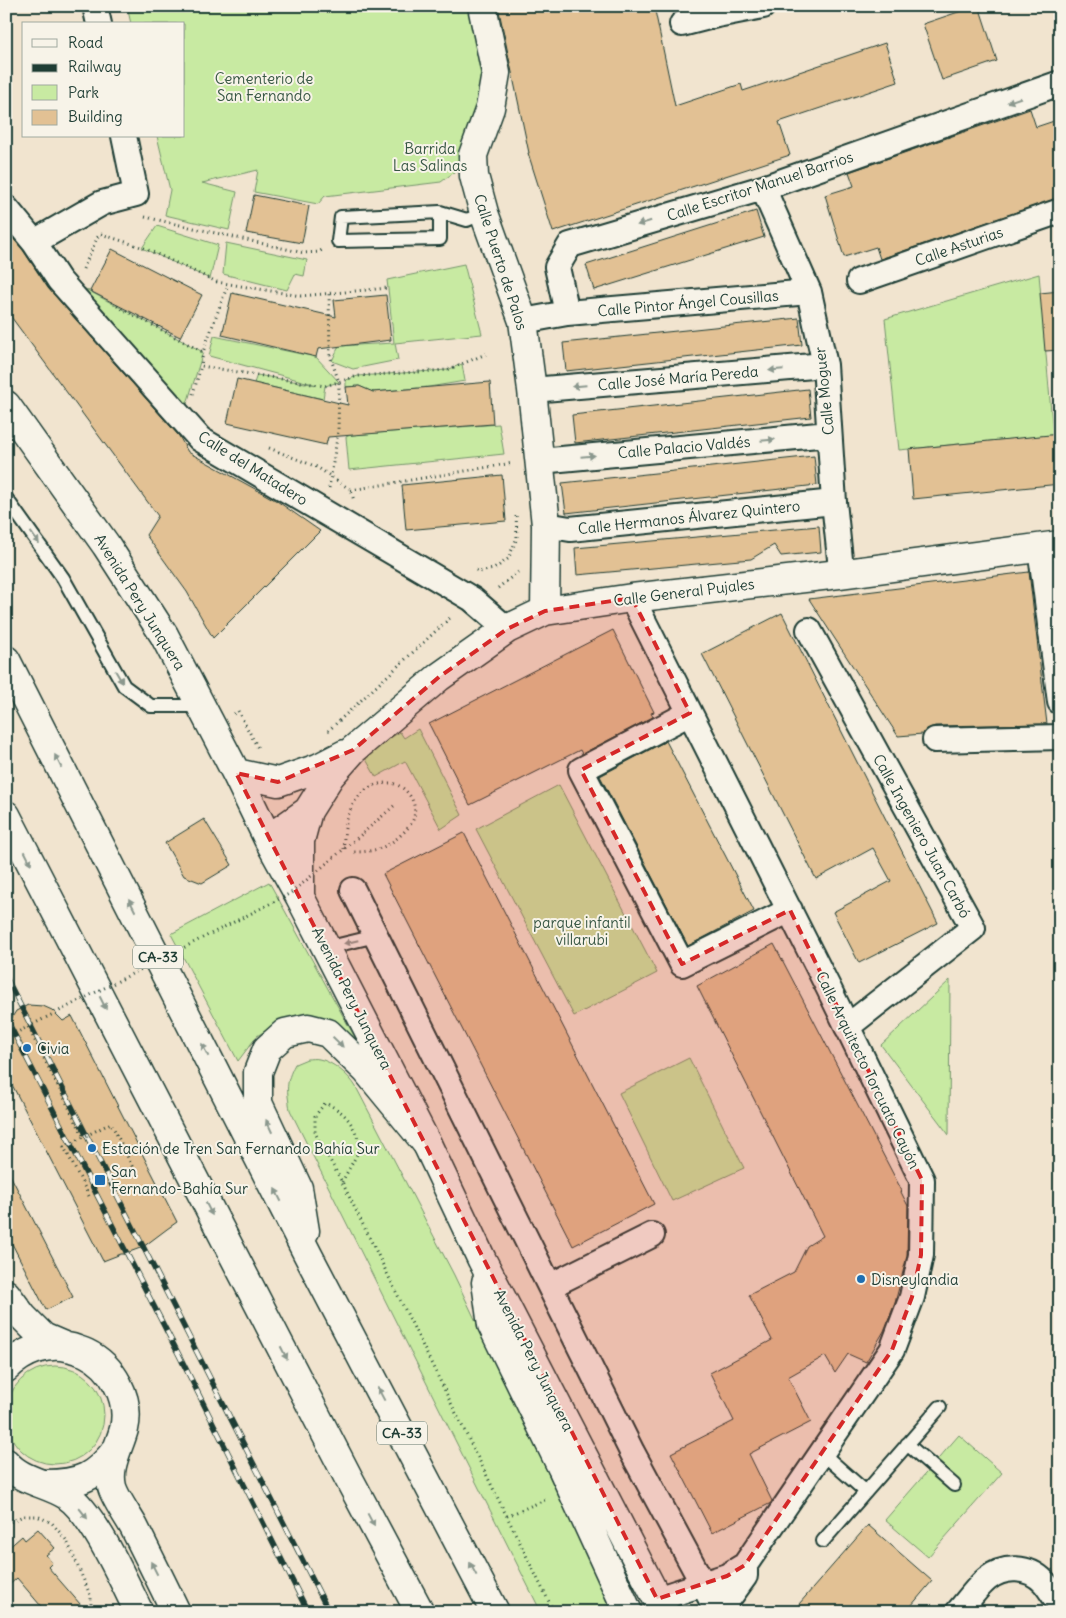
<svg xmlns="http://www.w3.org/2000/svg" width="1066" height="1618" font-family="Delius,sans-serif">
	<style>
		.green { fill: #c8eaa2; stroke: #74946b }
		.building { fill: #e2c194; stroke: #1f3d34 }
		.lines { fill: none; stroke-linecap: round; stroke-linejoin: round }
		.lane-casing { stroke: #1f3d34; stroke-width: 16 }
		.street-casing { stroke: #1f3d34; stroke-width: 28 }
		.secondary-casing { stroke: #1f3d34; stroke-width: 31 }
		.highway-casing { stroke: #1f3d34; stroke-width: 31 }
		.path { stroke: #1f3d34; stroke-width: 3; stroke-dasharray: 1 4; stroke-linecap: butt }
		.lane { stroke: #f7f3e8; stroke-width: 12 }
		.street { stroke: #f7f3e8; stroke-width: 24 }
		.secondary { stroke: #f7f3e8; stroke-width: 28 }
		.highway { stroke: #f7f3e8; stroke-width: 28 }
		.rail-casing { stroke: #1f3d34; stroke-width: 5.5 }
		.rail { stroke: #f7f3e8; stroke-width: 4; stroke-dasharray: 11; stroke-linecap: butt }
		.path-bridge { stroke: #1f3d34; stroke-width: 3; stroke-dasharray: 1 4; stroke-linecap: butt }
		.oneway { fill: #8b988e }
		.marked { fill: #d62828; fill-opacity: 0.2; stroke: #d62828; stroke-width: 4; stroke-dasharray: 10 6; stroke-linejoin: round }
		.poi-dot { fill: #1f6fb2; stroke: #f7f3e8; stroke-width: 2 }
		.labels { text-anchor: middle; dominant-baseline: central; stroke-width: 4; stroke-linejoin: round; paint-order: stroke }
		.shield { fill: #f7f3e8; stroke: #60746a; stroke-width: 1 }
		.shield-label { font-size: 14px; font-weight: bold; fill: #1f3d34 }
		.park-label { font-size: 15px; fill: #385744; stroke: #f7f3e8 }
		.street-label { font-size: 15px; fill: #1f3d34; stroke: #f7f3e8 }
		.poi-label { font-size: 15px; fill: #1f3d34; stroke: #f7f3e8; text-anchor: start }
	</style>
	<rect width="100%" height="100%" fill="#f1e4cf"/>
	<filter id="ink" filterUnits="userSpaceOnUse"><feTurbulence type="fractalNoise" baseFrequency=".02" numOctaves="2"/><feDisplacementMap in="SourceGraphic" scale="10" xChannelSelector="R" yChannelSelector="G"/><feConvolveMatrix kernelMatrix="1 2 1 2 8 2 1 2 1" color-interpolation-filters="sRGB"/></filter>
	<g filter="url(#ink)">
		<path class="green" d="M 127,6 L 472,6 L 486,72 L 461,167 L 441,182 L 325,196 L 318,204 L 254,192 L 258,170 L 202,183 L 237,192 L 229,230 L 165,215 L 170,190 L 157,136 L 184,136 L 184,24 L 131,24 Z
			M 157,226 L 218,245 L 210,279 L 142,248 Z
			M 226,243 L 307,260 L 304,276 L 295,274 L 287,290 L 223,274 Z
			M 464,264 L 482,334 L 395,343 L 398,360 L 353,369 L 332,361 L 339,346 L 394,343 L 387,280 Z
			M 1039,274 L 1053,435 L 899,450 L 885,319 Z
			M 76,284 L 203,352 L 186,407 Z
			M 214,336 L 316,357 L 339,382 L 325,386 L 323,399 L 254,383 L 257,375 L 317,385 L 209,356 Z
			M 462,364 L 465,381 L 429,387 L 373,392 L 359,386 L 346,387 L 346,380 L 358,376 L 447,370 Z
			M 499,424 L 504,454 L 349,470 L 346,437 L 350,435 Z
			M 418,729 L 462,815 L 441,829 L 405,761 L 376,777 L 363,754 L 400,732 L 404,738 Z
			M 559,785 L 657,973 L 574,1016 L 476,829 Z
			M 269,882 L 358,1043 L 344,1028 L 325,1018 L 307,1015 L 276,1024 L 257,1036 L 238,1061 L 171,934 Z
			M 950,980 L 949,1135 L 881,1045 Z
			M 689,1058 L 744,1168 L 672,1201 L 619,1093 Z
			M 307,1059 C 310,1059 315,1058 319,1059 C 332,1061 350,1076 356,1087 L 454,1275 L 614,1612 L 541,1612 L 290,1110 C 287,1090 285,1083 295,1064 Z
			M6 1415a49 49 0 1 1 98 0a49 49 0 1 1-98 0Z
			M 959,1435 L 1002,1473 L 928,1557 L 885,1520 Z"/>
		<path class="building" d="M 498,6 L 654,6 L 675,106 L 741,84 L 743,91 L 885,43 L 898,82 L 779,122 L 790,155 L 553,232 L 528,153 L 529,153 Z
			M 976,6 L 979,6 L 997,61 L 942,80 L 923,24 Z
			M 1030,109 L 1036,127 L 1060,119 L 1060,182 L 1053,184 L 1058,198 L 880,259 L 876,247 L 844,257 L 825,195 L 854,186 L 849,172 Z
			M 254,195 L 309,206 L 302,243 L 246,233 Z
			M 756,211 L 764,237 L 594,290 L 586,265 Z
			M 6,230 L 23,250 L 49,289 L 179,436 L 188,452 L 277,501 L 320,531 L 213,638 L 187,592 L 146,535 L 158,516 L 6,310 Z
			M 112,249 L 202,295 L 180,337 L 90,291 Z
			M 1060,291 L 1060,350 L 1045,351 L 1040,293 Z
			M 232,293 L 336,317 L 334,300 L 386,295 L 391,340 L 318,349 L 316,357 L 222,335 Z
			M 799,318 L 802,345 L 566,371 L 563,343 Z
			M 237,379 L 348,405 L 346,387 L 359,386 L 373,392 L 490,382 L 493,424 L 328,437 L 326,445 L 227,423 Z
			M 808,389 L 811,417 L 575,443 L 572,415 Z
			M 1060,434 L 1060,484 L 913,499 L 909,449 Z
			M 814,456 L 817,485 L 566,513 L 562,483 Z
			M 502,475 L 506,521 L 406,530 L 402,485 Z
			M 819,526 L 821,552 L 781,556 L 774,545 L 751,559 L 577,575 L 575,548 Z
			M 1029,572 L 1047,724 L 935,726 L 927,729 L 923,734 L 898,736 L 809,599 Z
			M 782,613 L 938,923 L 859,963 L 833,912 L 891,881 L 873,848 L 816,879 L 702,654 Z
			M 613,630 L 654,712 L 651,713 L 653,717 L 582,754 L 580,750 L 470,805 L 429,724 Z
			M 666,741 L 754,911 L 688,946 L 600,776 Z
			M 204,819 L 232,865 L 202,883 L 184,876 L 165,843 Z
			M 464,833 L 654,1204 L 573,1246 L 383,874 Z
			M 774,944 L 902,1191 L 901,1192 L 908,1206 L 907,1256 L 895,1303 L 884,1331 L 866,1362 L 848,1354 L 835,1373 L 825,1356 L 788,1377 L 811,1422 L 749,1454 L 772,1501 L 771,1503 L 712,1533 L 671,1453 L 734,1421 L 710,1373 L 772,1340 L 749,1295 L 794,1272 L 807,1246 L 823,1236 L 697,986 Z
			M 28,1005 L 43,1006 L 52,1010 L 63,1021 L 72,1016 L 177,1222 L 167,1229 L 143,1247 L 124,1254 L 121,1254 L 103,1261 L 6,1073 L 6,1027 L 16,1011 Z
			M 6,1167 L 73,1297 L 46,1310 L 6,1232 Z
			M 868,1525 L 932,1581 L 906,1612 L 792,1612 Z
			M 38,1529 L 55,1548 L 46,1555 L 52,1563 L 48,1567 L 87,1612 L 46,1612 L 17,1578 L 6,1588 L 6,1550 L 22,1536 L 25,1540 Z"/>
		<g class="lines">
			<g class="lane-casing">
				<path id="lane" d="M 440,212 L 440,239 L 338,241 L 341,217 L 440,212 L 467,220 L 484,213
					M 6,498 L 63,578 L 124,686 L 151,706 L 202,706
					M 326,948 L 376,936
					M 907,1444 L 954,1485
					M 822,1453 L 866,1492
					M 823,1541 L 940,1407"/>
			</g>
			<g class="street-casing">
				<path id="street" d="M 95,6 L 99,24
					M 715,6 L 717,15 L 763,6
					M 682,24 L 717,15
					M 763,188 L 809,292 L 825,365 L 834,502 L 840,559 L 839,574
					M 6,208 L 34,242 L 59,280 L 200,439 L 472,599 L 507,629
					M 34,242 L 102,203 L 136,194 L 124,136
					M 859,281 L 1060,211
					M 567,313 L 809,292
					M 523,321 L 567,313 L 557,267 L 570,245 L 763,188 L 1060,83
					M 532,390 L 825,365
					M 540,461 L 829,434
					M 546,525 L 570,529 L 834,502
					M 1040,547 L 1060,702
					M 632,598 L 828,987 L 922,1180 L 921,1255 L 912,1297 L 892,1350 L 745,1565 L 727,1576 L 657,1599
					M 809,630 L 973,928 L 847,1027
					M 690,713 L 581,770 L 682,964 L 790,910
					M 935,740 L 1060,737
					M 353,890 L 632,1452 L 711,1599 L 714,1612
					M 550,1286 L 652,1235
					M 719,1612 L 745,1576 L 745,1565
					M 958,1612 C 966,1603 978,1586 987,1579 C 1004,1565 1029,1566 1044,1582 C 1050,1589 1055,1598 1060,1605"/>
			</g>
			<g class="secondary-casing">
				<path id="secondary" d="M 482,6 L 496,73 L 490,108 L 473,155 L 474,176 L 484,213 L 523,321 L 532,390 L 546,525 L 545,611
					M 6,405 L 106,545 L 164,635 L 236,773 L 268,839 L 300,897 L 427,1144 L 482,1260 L 664,1612
					M 236,773 L 278,782 L 318,768 L 345,754
					M 268,839 L 308,811 L 330,776 L 353,750 L 439,677 L 507,629 L 545,611 L 632,598 L 839,574 L 1060,545
					M 300,895 L 300,841 L 308,811
					M 486,1282 L 492,1325 L 562,1468 L 628,1612
					M 6,1294 L 23,1317 L 43,1337 L 64,1346
					M 6,1368 C 23,1351 48,1341 72,1348 C 77,1350 82,1351 86,1353 C 113,1366 131,1399 124,1429 C 119,1448 107,1466 112,1487 C 115,1498 128,1516 134,1527 C 148,1555 162,1583 176,1612
					M 6,1463 C 21,1481 47,1483 66,1495 C 94,1513 124,1582 139,1612
					M 45,1484 C 81,1484 95,1477 117,1449"/>
			</g>
			<g class="highway-casing">
				<path id="highway" d="M 6,660 L 308,1255 L 495,1612
					M 6,815 L 348,1477 L 420,1612
					M 305,1231 L 298,1188 L 258,1103 L 258,1072 L 267,1049 L 285,1033 L 308,1028 L 328,1033 L 367,1071 L 427,1144"/>
			</g>
			<path class="path" d="M 145,217 L 304,253 L 319,252 L 322,250
				M 101,234 L 144,248 L 217,282 L 301,296 L 388,288
				M 83,269 L 99,234
				M 117,306 L 203,352 L 228,284
				M 203,352 L 201,366 L 325,386 L 358,376 L 447,370 L 486,354
				M 193,394 L 201,366
				M 269,448 L 317,467 L 351,490 L 354,501
				M 329,488 L 338,432 L 339,382 L 330,356 L 329,293
				M 351,490 L 513,463
				M 476,570 L 479,572 L 494,569 L 508,559 L 517,538 L 516,514
				M 498,588 L 518,572
				M 234,714 L 238,711 L 259,750
				M 328,731 L 452,616
				M 363,833 L 395,805
				M 344,849 C 342,821 354,783 388,783 C 406,783 421,805 412,822 C 410,826 406,830 402,834 C 387,848 374,852 354,852
				M 28,1027 L 84,1137
				M 342,1182 L 361,1147 C 353,1124 348,1113 325,1103 L 315,1116 L 315,1133 L 342,1182 L 554,1612
				M 507,1516 L 547,1499
				M 6,1524 L 23,1516 L 37,1516 L 52,1523 L 67,1541 L 91,1597 L 91,1612"/>
			<use href="#lane" class="lane"/>
			<use href="#street" class="street"/>
			<use href="#secondary" class="secondary"/>
			<use href="#highway" class="highway"/>
			<g class="rail-casing">
				<path id="rail" d="M 6,977 L 329,1612
					M 6,1018 L 179,1355 L 308,1612"/>
			</g>
			<use href="#rail" class="rail"/>
			<path class="path-bridge" d="M 6,1038 L 291,893 L 363,833
				M 89,1196 L 64,1147 L 111,1123 L 135,1172"/>
		</g>
		<defs><path id="oneway-solid" d="M-6-.8H1V-3.2L6.5 0L1 3.2V.8H-6Z" transform="scale(1.25)"/></defs>
		<g class="oneway">
			<use href="#oneway-solid" transform="translate(1014 100) rotate(161)"/>
			<use href="#oneway-solid" transform="translate(644 223) rotate(163)"/>
			<use href="#oneway-solid" transform="translate(776 370) rotate(175)"/>
			<use href="#oneway-solid" transform="translate(579 386) rotate(175)"/>
			<use href="#oneway-solid" transform="translate(768 440) rotate(-5)"/>
			<use href="#oneway-solid" transform="translate(588 456) rotate(-5)"/>
			<use href="#oneway-solid" transform="translate(35 538) rotate(54)"/>
			<use href="#oneway-solid" transform="translate(119 677) rotate(60)"/>
			<use href="#oneway-solid" transform="translate(58 761) rotate(-117)"/>
			<use href="#oneway-solid" transform="translate(28 858) rotate(63)"/>
			<use href="#oneway-solid" transform="translate(132 905) rotate(-117)"/>
			<use href="#oneway-solid" transform="translate(351 942) rotate(167)"/>
			<use href="#oneway-solid" transform="translate(103 1003) rotate(63)"/>
			<use href="#oneway-solid" transform="translate(338 1042) rotate(44)"/>
			<use href="#oneway-solid" transform="translate(205 1050) rotate(-117)"/>
			<use href="#oneway-solid" transform="translate(269 1126) rotate(-115)"/>
			<use href="#oneway-solid" transform="translate(278 1195) rotate(-117)"/>
			<use href="#oneway-solid" transform="translate(209 1209) rotate(63)"/>
			<use href="#oneway-solid" transform="translate(284 1353) rotate(63)"/>
			<use href="#oneway-solid" transform="translate(381 1394) rotate(-118)"/>
			<use href="#oneway-solid" transform="translate(83 1513) rotate(52)"/>
			<use href="#oneway-solid" transform="translate(371 1520) rotate(62)"/>
			<use href="#oneway-solid" transform="translate(154 1568) rotate(-117)"/>
			<use href="#oneway-solid" transform="translate(473 1569) rotate(-118)"/>
		</g>
	</g>
	<path class="marked" d="M 632,598 L 690,713 L 581,770 L 682,964 L 790,910 L 922,1180 L 921,1255 L 912,1297 L 892,1350 L 745,1565 L 727,1576 L 657,1599 L 236,773 L 278,782 L 353,750 L 439,677 L 507,629 L 545,611 Z"/>
	<g class="poi-dot">
		<circle cx="27" cy="1048" r="5"/>
		<circle cx="92" cy="1148" r="5"/>
		<rect x="94" y="1174" width="12" height="12" rx="2.5"/>
		<circle cx="861" cy="1279" r="5"/>
	</g>
	<g class="labels">
		<g class="shield">
			<rect x="133" y="945.5" width="50" height="23" rx="4"/>
			<rect x="377" y="1421.5" width="50" height="23" rx="4"/>
		</g>
		<g class="shield-label">
			<text x="158" y="957">CA-33</text>
			<text x="402" y="1433">CA-33</text>
		</g>
		<g class="park-label">
			<text x="264" y="78">Cementerio de<tspan x="264" dy="17">San Fernando</tspan></text>
			<text x="430" y="148">Barrida<tspan x="430" dy="17">Las Salinas</tspan></text>
			<text x="582" y="922">parque infantil<tspan x="582" dy="17">villarubi</tspan></text>
		</g>
		<g class="street-label">
			<text transform="translate(760 186) rotate(-18)">Calle Escritor Manuel Barrios</text>
			<text transform="translate(959 246) rotate(-19)">Calle Asturias</text>
			<text transform="translate(501 262) rotate(72)">Calle Puerto de Palos</text>
			<text transform="translate(688 303) rotate(-5)">Calle Pintor Ángel Cousillas</text>
			<text transform="translate(678 378) rotate(-5)">Calle José María Pereda</text>
			<text transform="translate(824 391) rotate(-96)">Calle Moguer</text>
			<text transform="translate(684 447) rotate(-5)">Calle Palacio Valdés</text>
			<text transform="translate(253 468) rotate(32)">Calle del Matadero</text>
			<text transform="translate(689 517) rotate(-6)">Calle Hermanos Álvarez Quintero</text>
			<text transform="translate(684 592) rotate(-7)">Calle General Pujales</text>
			<text transform="translate(140 602) rotate(58)">Avenida Pery Junquera</text>
			<text transform="translate(922 836) rotate(61)">Calle Ingeniero Juan Carbó</text>
			<text transform="translate(352 998) rotate(63)">Avenida Pery Junquera</text>
			<text transform="translate(868 1070) rotate(64)">Calle Arquitecto Torcuato Cayón</text>
			<text transform="translate(534 1360) rotate(63)">Avenida Pery Junquera</text>
		</g>
		<g class="poi-label">
			<text x="37" y="1048">Civia</text>
			<text x="102" y="1148">Estación de Tren San Fernando Bahía Sur</text>
			<text x="111" y="1171">San<tspan x="111" dy="17">Fernando-Bahía Sur</tspan></text>
			<text x="871" y="1279">Disneylandia</text>
		</g>
	</g>
	<rect width="1066" height="1618" fill="none" stroke="#f7f3e8" stroke-width="25"/>
	<rect x="12" y="12" width="1041" height="1593" fill="none" stroke="#1f3d34" stroke-width="2" filter="url(#ink)"/>
	<rect x="22" y="22" width="162" height="115" fill="#f7f3e8" stroke="#a1aaa0"/>
	<rect x="32" y="39" width="25" height="8" fill="#f7f3e8" stroke="#a1aaa0"/>
	<text x="68" y="48" font-size="15" fill="#1f3d34">Road</text>
	<rect x="32" y="64" width="25" height="8" fill="#1f3d34" stroke="#a1aaa0"/>
	<text x="68" y="72" font-size="15" fill="#1f3d34">Railway</text>
	<rect x="32" y="85" width="25" height="15" fill="#c8eaa2" stroke="#a1aaa0"/>
	<text x="68" y="98" font-size="15" fill="#1f3d34">Park</text>
	<rect x="32" y="110" width="25" height="15" fill="#e2c194" stroke="#a1aaa0"/>
	<text x="68" y="122" font-size="15" fill="#1f3d34">Building</text>
</svg>
